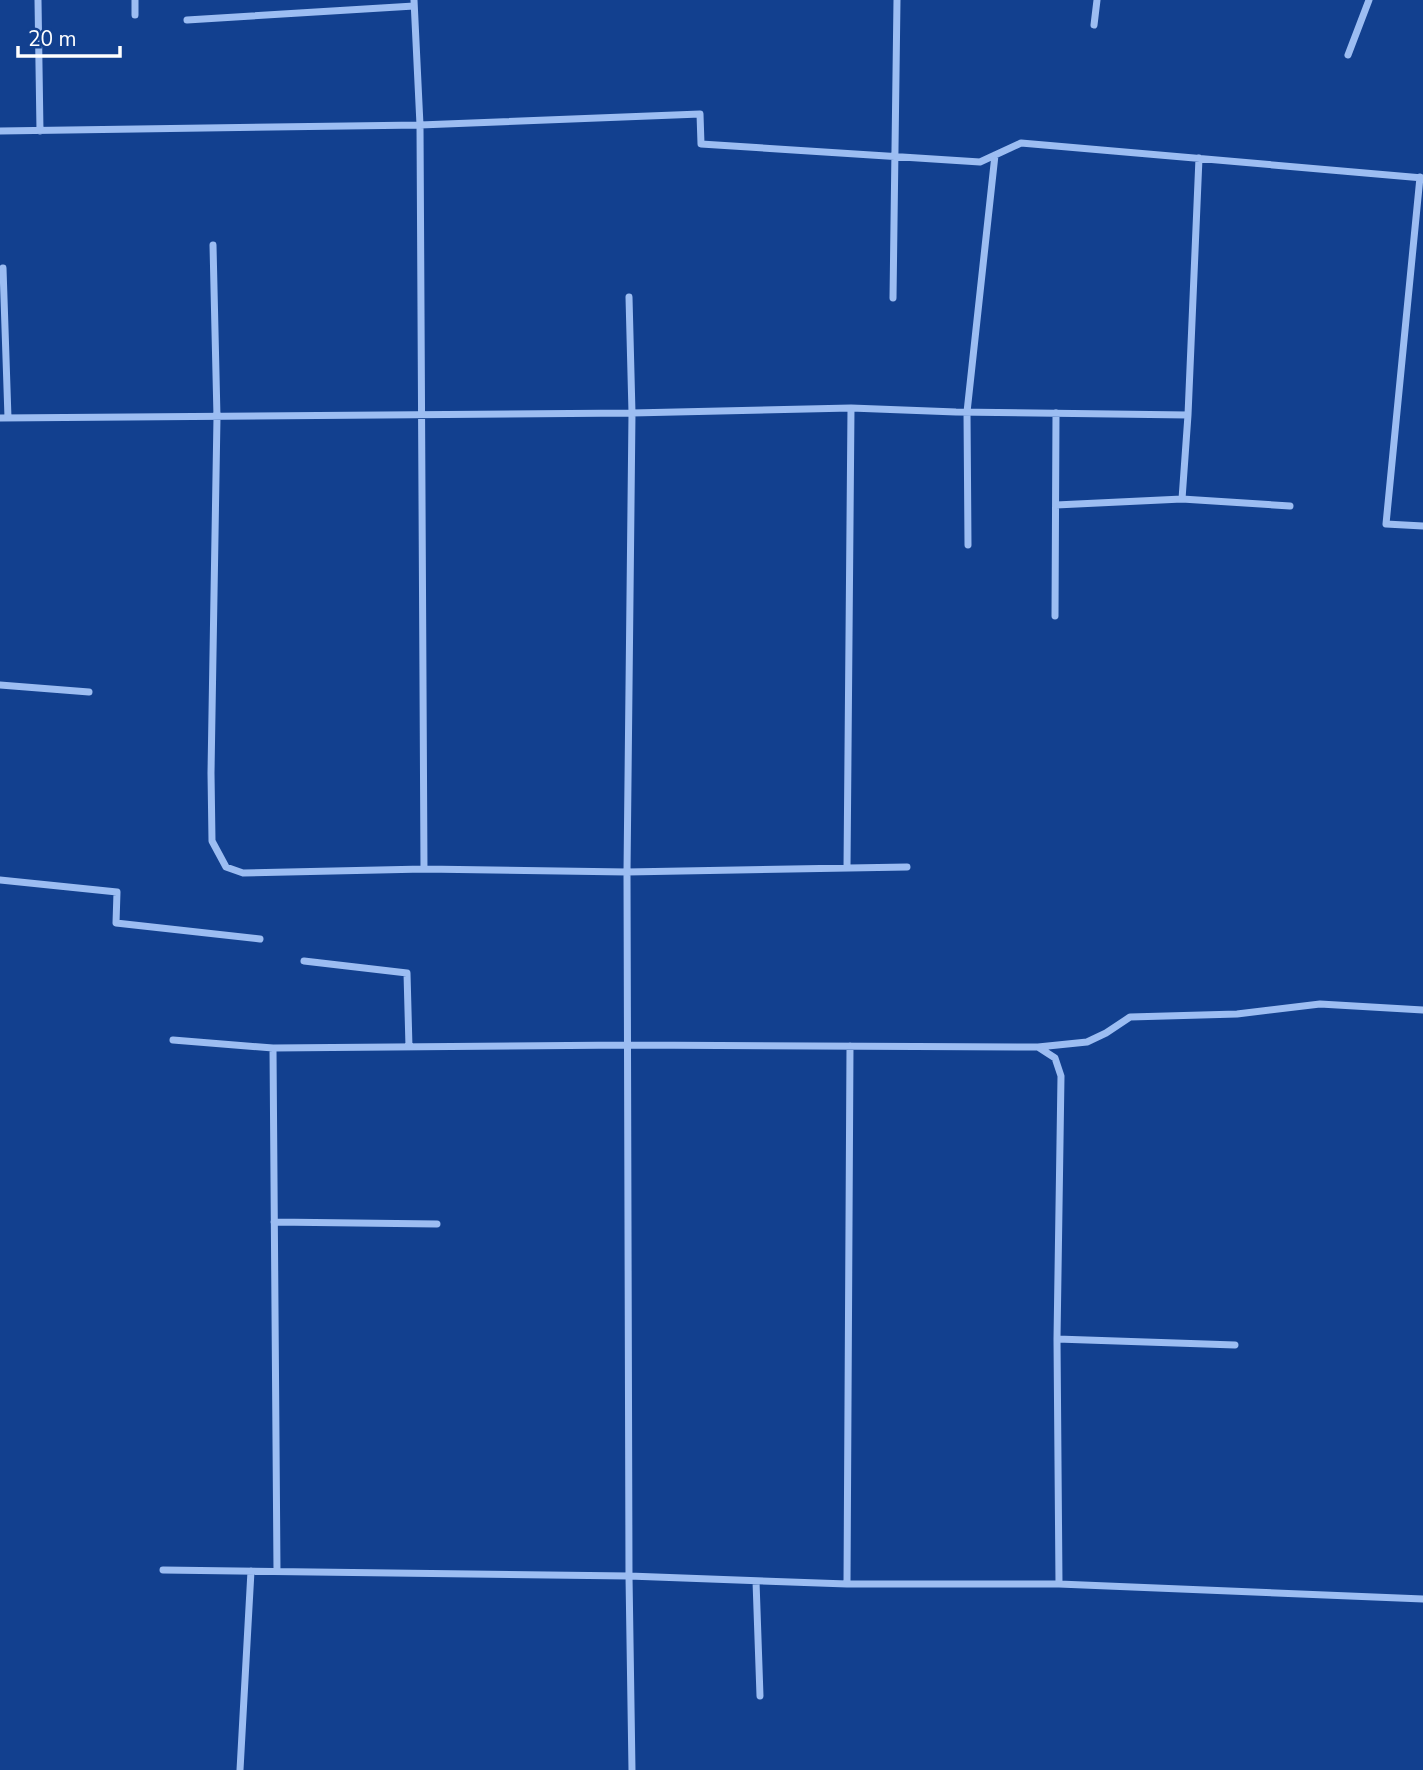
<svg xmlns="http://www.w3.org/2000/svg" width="1423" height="1770" font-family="'Nunito Sans',sans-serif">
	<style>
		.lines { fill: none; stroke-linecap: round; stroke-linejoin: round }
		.street { stroke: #9cbdf2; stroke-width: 7 }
	</style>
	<rect width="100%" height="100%" fill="#12408f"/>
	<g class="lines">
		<path class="street" d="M 38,0 L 40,131
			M 135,0 L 135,15
			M 414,0 L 420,125 L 424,869
			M 187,20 L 414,6
			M 1094,25 L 1097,0
			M 1348,55 L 1369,0
			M 0,131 L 420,125 L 700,114 L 701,144 L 980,162 L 1021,143 L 1423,178
			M 1420,177 L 1386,524 L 1423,526
			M 213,245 L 217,417 L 211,773 L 212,841 L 226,867 L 243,873 L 424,869 L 627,872 L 907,867
			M 3,268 L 8,418
			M 629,297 L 632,413 L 627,872 L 629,1576 L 632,1770
			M 893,298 L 897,0
			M 0,418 L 632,413 L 851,408 L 956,412 L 1188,415
			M 1182,499 L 1188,415 L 1199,158
			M 1056,505 L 1182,499 L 1290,506
			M 968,545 L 967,412 L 995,155
			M 1055,616 L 1056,413
			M 0,685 L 89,692
			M 847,868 L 851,408
			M 0,880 L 117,892 L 116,923 L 260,939
			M 304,961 L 407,973 L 409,1047
			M 173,1040 L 273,1048 L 629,1045 L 1038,1047 L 1055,1058 L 1061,1076 L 1057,1339 L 1059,1584
			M 1038,1047 L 1087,1042 L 1106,1033 L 1130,1017 L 1237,1014 L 1320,1004 L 1423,1010
			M 273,1048 L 277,1571
			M 274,1222 L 437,1224
			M 1057,1339 L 1235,1345
			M 163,1570 L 629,1576 L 847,1584 L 1059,1584 L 1423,1599
			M 756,1581 L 760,1696
			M 847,1584 L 850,1046
			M 240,1770 L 251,1571"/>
	</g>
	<path d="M18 46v10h102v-10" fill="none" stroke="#ffffff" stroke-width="3.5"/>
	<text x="28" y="46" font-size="21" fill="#ffffff" stroke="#12408f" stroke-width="5" paint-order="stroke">20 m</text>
</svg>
